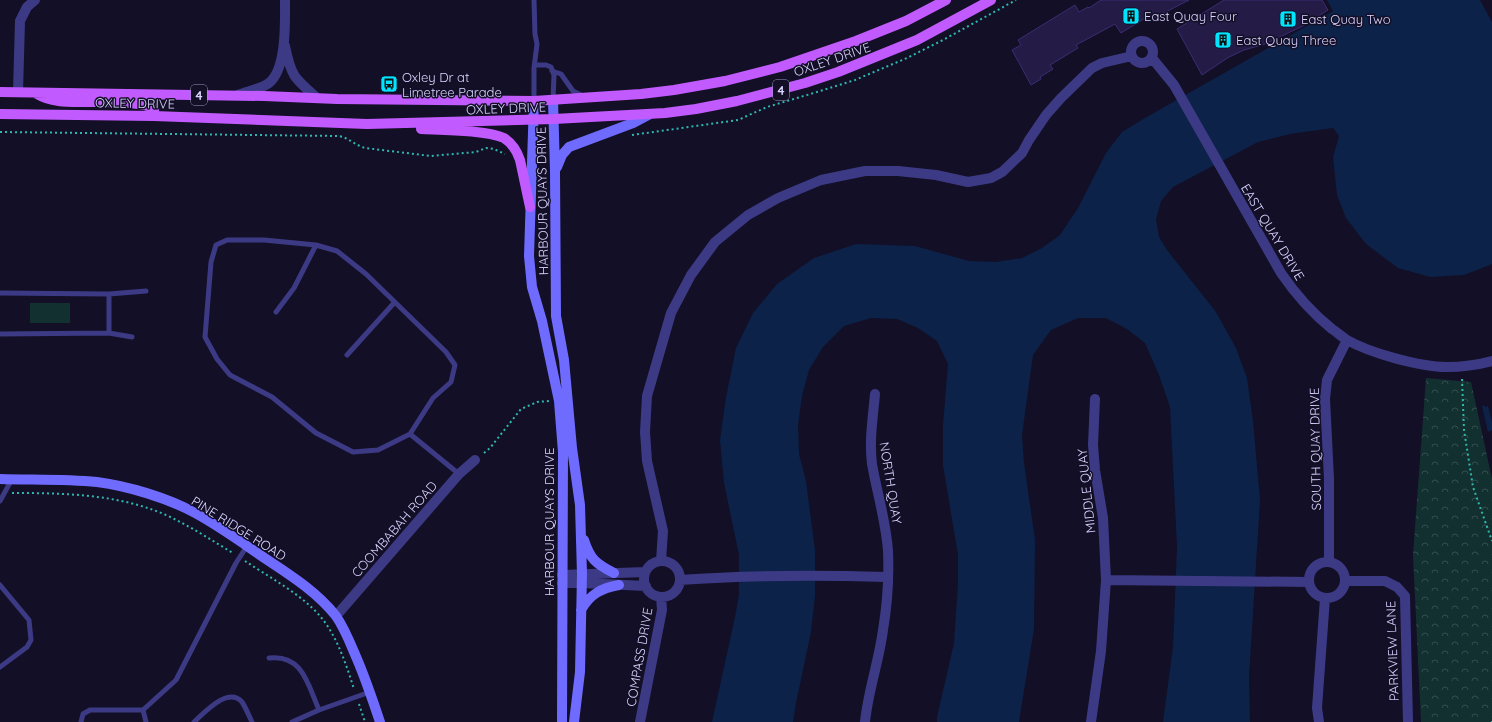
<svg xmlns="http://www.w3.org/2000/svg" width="1492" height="722" font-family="Quicksand,sans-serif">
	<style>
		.park { fill: url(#park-crowns) }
		.pitch { fill: #12302f }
		.water { fill: #0c2248 }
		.building { fill: #241b47; stroke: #3b2d73 }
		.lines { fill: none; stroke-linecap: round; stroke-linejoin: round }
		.path { stroke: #2fb8b0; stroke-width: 2; stroke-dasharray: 2 3; stroke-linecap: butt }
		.lane { stroke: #3d3a85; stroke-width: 5 }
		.street { stroke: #3d3a85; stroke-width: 10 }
		.secondary { stroke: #6f6bff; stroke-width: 10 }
		.primary { stroke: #c25bff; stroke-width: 10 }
		.labels { text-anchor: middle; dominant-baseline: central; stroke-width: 3; stroke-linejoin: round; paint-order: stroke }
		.shield { fill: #130f26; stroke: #9e99be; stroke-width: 1 }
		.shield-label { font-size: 12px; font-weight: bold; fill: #d9d4ff }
		.poi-label { font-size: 13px; fill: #d9d4ff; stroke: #130f26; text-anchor: start }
		.street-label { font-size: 13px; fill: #d9d4ff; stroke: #130f26 }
	</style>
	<defs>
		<pattern id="park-crowns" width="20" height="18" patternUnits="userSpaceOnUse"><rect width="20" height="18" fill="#12302f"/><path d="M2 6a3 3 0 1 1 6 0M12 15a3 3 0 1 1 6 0" fill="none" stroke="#344d4e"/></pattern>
	</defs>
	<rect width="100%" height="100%" fill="#130f26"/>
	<path class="park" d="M 1426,378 L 1471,382 L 1492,479 L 1492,722 L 1421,722 L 1413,555 Z"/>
	<path class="pitch" d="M 30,303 L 70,303 L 70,323 L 30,323 Z"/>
	<path class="water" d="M 1327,0 L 1480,0 L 1492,22 L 1492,264 L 1464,275 L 1430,277 L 1398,268 L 1366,244 L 1346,218 L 1337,195 L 1333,157 L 1339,136 L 1333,128 L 1290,134 L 1258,142 L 1173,187 L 1161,201 L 1156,219 L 1159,237 L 1167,250 L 1216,312 L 1236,348 L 1247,378 L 1253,421 L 1260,500 L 1249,677 L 1250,722 L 1163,722 L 1173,647 L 1177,547 L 1170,407 L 1159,375 L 1145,343 L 1127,329 L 1106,318 L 1078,318 L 1051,330 L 1033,355 L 1022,435 L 1024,463 L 1035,540 L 1034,629 L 1019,722 L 937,722 L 937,717 L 954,643 L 958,583 L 958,555 L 943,465 L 943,425 L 948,364 L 937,341 L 918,328 L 897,319 L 871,318 L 844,326 L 823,347 L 809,370 L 802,396 L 798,425 L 799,454 L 806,481 L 815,550 L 815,596 L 811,632 L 796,703 L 793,722 L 712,722 L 735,617 L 739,595 L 739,555 L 724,483 L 720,440 L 726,397 L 736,348 L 753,313 L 777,284 L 814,258 L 856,244 L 915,246 L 969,261 L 996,262 L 1022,258 L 1042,248 L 1060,235 L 1078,208 L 1106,153 L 1122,132 L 1145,118 L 1333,11 Z
		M 1484,405 L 1485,407 L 1488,406 L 1492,422 L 1492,430 L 1488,432 L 1482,406 Z"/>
	<path class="building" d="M 1101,0 L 1189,0 L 1152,19 L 1150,15 L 1121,33 L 1115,24 L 1076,45 L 1078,48 L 1050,65 L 1053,69 L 1040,77 L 1041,79 L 1031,85 L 1012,50 L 1021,45 L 1018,40 L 1075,5 L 1079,12 L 1088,7 L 1089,8 Z
		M 1224,0 L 1322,0 L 1328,10 L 1303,26 L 1286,34 L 1265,44 L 1244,50 L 1229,57 L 1202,75 L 1177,29 Z"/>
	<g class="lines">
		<path class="path" d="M 0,132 L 339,136 C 349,138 355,145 365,148 L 431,156 L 476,152 L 486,148 L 494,149 L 505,154
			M 632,135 L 738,120 L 767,107 L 817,92 L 855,80 L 907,58 L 943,40 L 1016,0
			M 1462,379 L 1464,430 L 1473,487 L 1492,541
			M 484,453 L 490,448 L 521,409 L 537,402 L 549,401
			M 12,493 C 64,493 118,494 166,515 C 190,526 211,540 233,553
			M 245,561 C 269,577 301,594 320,616 C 337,636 346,664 354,689
			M 359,704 L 365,722
			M 1492,722 L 1492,721"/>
		<path class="lane" d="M 535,65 L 546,65 L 551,67 L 554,75 L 553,100
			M 552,71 L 561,74 L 573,91 L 583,96
			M 534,101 L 534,68 L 537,44 L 535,34 L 534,0
			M 227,240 L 264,240 L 316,245 L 337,251 L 366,274 L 446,352 L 455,365 L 451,382 L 433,398 L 410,434 L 378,450 L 353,452 L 316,433 L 272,397 L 230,375 L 217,359 L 205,337 L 211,262 L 216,245 Z
			M 0,293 L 109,294 L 146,291
			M 276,312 L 294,288 L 316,245
			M 109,333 L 109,294
			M 0,334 L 109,333 L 132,337
			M 347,355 L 394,303
			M 410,434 L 459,474
			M 0,501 L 12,479
			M 0,585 L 29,620 L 31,640 L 27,647 L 0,667
			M 269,658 C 303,654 308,685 319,710
			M 143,710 L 146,722
			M 81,722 L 83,714 L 90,710 L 143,710 L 176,680 L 236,563 L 247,546
			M 194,722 C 204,713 228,686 242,702 C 246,708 249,716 252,722
			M 292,722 L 319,710 L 370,692"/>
		<path class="street" d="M1131 52a11 11 0 1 1 22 0a11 11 0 1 1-22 0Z
			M 285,46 C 291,76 294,78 317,98
			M 1152,58 L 1174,85 L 1281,273 C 1296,295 1312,313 1332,329 C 1337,332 1342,337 1347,340 C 1370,353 1420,367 1447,367 C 1462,367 1477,365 1492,361
			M 18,92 L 20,21 L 27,7 L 35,0
			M 238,95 C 248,91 261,89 269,83 C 287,69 285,21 285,0
			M644 579a18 18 0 1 1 36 0a18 18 0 1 1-36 0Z
			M 661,561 L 663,531 L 647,461 L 645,432 L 647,396 L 671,313 L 691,275 L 715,242 L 748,215 L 778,198 L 821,180 L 865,171 L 898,171 L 936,175 L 968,182 L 991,178 L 1002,172 L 1022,153 L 1029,140 L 1046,115 L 1061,98 L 1092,68 L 1102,63 L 1132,56
			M 1329,562 L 1329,479 L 1325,399 L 1327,380 L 1347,340
			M1309 580a18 18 0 1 1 36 0a18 18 0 1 1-36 0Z
			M 562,575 L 645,572
			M 680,580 C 749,575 818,575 887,577
			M 1106,580 L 1309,582
			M 1345,581 L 1385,581 L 1397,587 L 1405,596 L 1408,722
			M 562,583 L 582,583 L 646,586
			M 336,616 L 459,474 L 475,460
			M 640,722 L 662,610 L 661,597
			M 865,722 C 868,691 879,661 883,630 C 887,606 889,574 888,551 C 886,521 877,493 872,464 C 869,440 873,417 875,394
			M 1091,722 L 1101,651 L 1106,580 L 1103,518 L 1095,470 L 1093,445 L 1095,399
			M 1319,722 L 1317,708 L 1325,598"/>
		<path class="secondary" d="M 553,100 L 555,171 L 556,316 L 564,360 L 572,448 L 580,505 L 582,574 L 580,672 L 574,722
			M 534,101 L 529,256 L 532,287 L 542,321 L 559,401 L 563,452 L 562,722
			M 557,167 L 562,155 L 569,147 L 633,123 L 650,114
			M 0,479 C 32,480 65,479 97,482 C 128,486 168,498 195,513 C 219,526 241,542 263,557 C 290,575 316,591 336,616 C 345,629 351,645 357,659 C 366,680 373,701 380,722
			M 584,540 C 590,559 596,564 614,573
			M 581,610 C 590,594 602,588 619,585"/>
		<path class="primary" d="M 0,92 L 264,96 L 337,99 L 534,101 L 641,94 L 674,90 L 725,81 L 780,67 L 856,41 L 906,21 L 946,0
			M 37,94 C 52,103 69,102 86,102 C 108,102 131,101 152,107 L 154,110 L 154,116
			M 0,114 L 154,116 L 367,124 L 554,119 L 665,113 L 696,109 L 737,101 L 805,83 L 838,72 L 917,40 L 991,0
			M 421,129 C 442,130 486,130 504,138 C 512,143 517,151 520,160 L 530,207"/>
	</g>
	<defs>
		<g id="building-square" transform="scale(0.9)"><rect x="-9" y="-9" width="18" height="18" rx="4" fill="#00e5ff" stroke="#130f26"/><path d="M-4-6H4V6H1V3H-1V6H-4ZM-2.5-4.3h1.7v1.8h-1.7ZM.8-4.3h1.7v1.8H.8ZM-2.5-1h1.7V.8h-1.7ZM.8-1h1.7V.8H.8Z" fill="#111"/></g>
		<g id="bus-square" transform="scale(0.9)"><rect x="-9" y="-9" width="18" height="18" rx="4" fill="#00e5ff" stroke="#130f26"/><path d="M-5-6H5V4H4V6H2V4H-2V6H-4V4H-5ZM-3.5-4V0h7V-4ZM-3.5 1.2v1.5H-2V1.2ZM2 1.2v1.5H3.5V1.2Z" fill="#111"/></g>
	</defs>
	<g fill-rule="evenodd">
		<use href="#building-square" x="1131" y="16"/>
		<use href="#building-square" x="1288" y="19"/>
		<use href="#building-square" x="1223" y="40"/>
		<use href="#bus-square" x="389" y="84"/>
	</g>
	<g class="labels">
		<g class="shield">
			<rect x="773" y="80" width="16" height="20" rx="3"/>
			<rect x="191" y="85" width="16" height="20" rx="3"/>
		</g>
		<g class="shield-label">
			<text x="781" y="90">4</text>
			<text x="199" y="95">4</text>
		</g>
		<g class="poi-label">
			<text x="1144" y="16">East Quay Four</text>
			<text x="1301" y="19">East Quay Two</text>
			<text x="1236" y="40">East Quay Three</text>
			<text x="402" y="77">Oxley Dr at<tspan x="402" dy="15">Limetree Parade</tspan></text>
		</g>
		<g class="street-label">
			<text transform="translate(832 59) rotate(-19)">OXLEY DRIVE</text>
			<text transform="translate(135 103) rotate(1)">OXLEY DRIVE</text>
			<text transform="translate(506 108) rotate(-2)">OXLEY DRIVE</text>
			<text transform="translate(542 201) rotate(-91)">HARBOUR QUAYS DRIVE</text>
			<text transform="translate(1273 232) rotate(59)">EAST QUAY DRIVE</text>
			<text transform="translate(1315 449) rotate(-91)">SOUTH QUAY DRIVE</text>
			<text transform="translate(891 483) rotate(81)">NORTH QUAY</text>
			<text transform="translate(1086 491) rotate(-96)">MIDDLE QUAY</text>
			<text transform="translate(549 522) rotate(-90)">HARBOUR QUAYS DRIVE</text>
			<text transform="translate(239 528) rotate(32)">PINE RIDGE ROAD</text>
			<text transform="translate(394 529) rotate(-49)">COOMBABAH ROAD</text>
			<text transform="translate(1392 651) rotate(-92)">PARKVIEW LANE</text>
			<text transform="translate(639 657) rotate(-80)">COMPASS DRIVE</text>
		</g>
	</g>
</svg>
